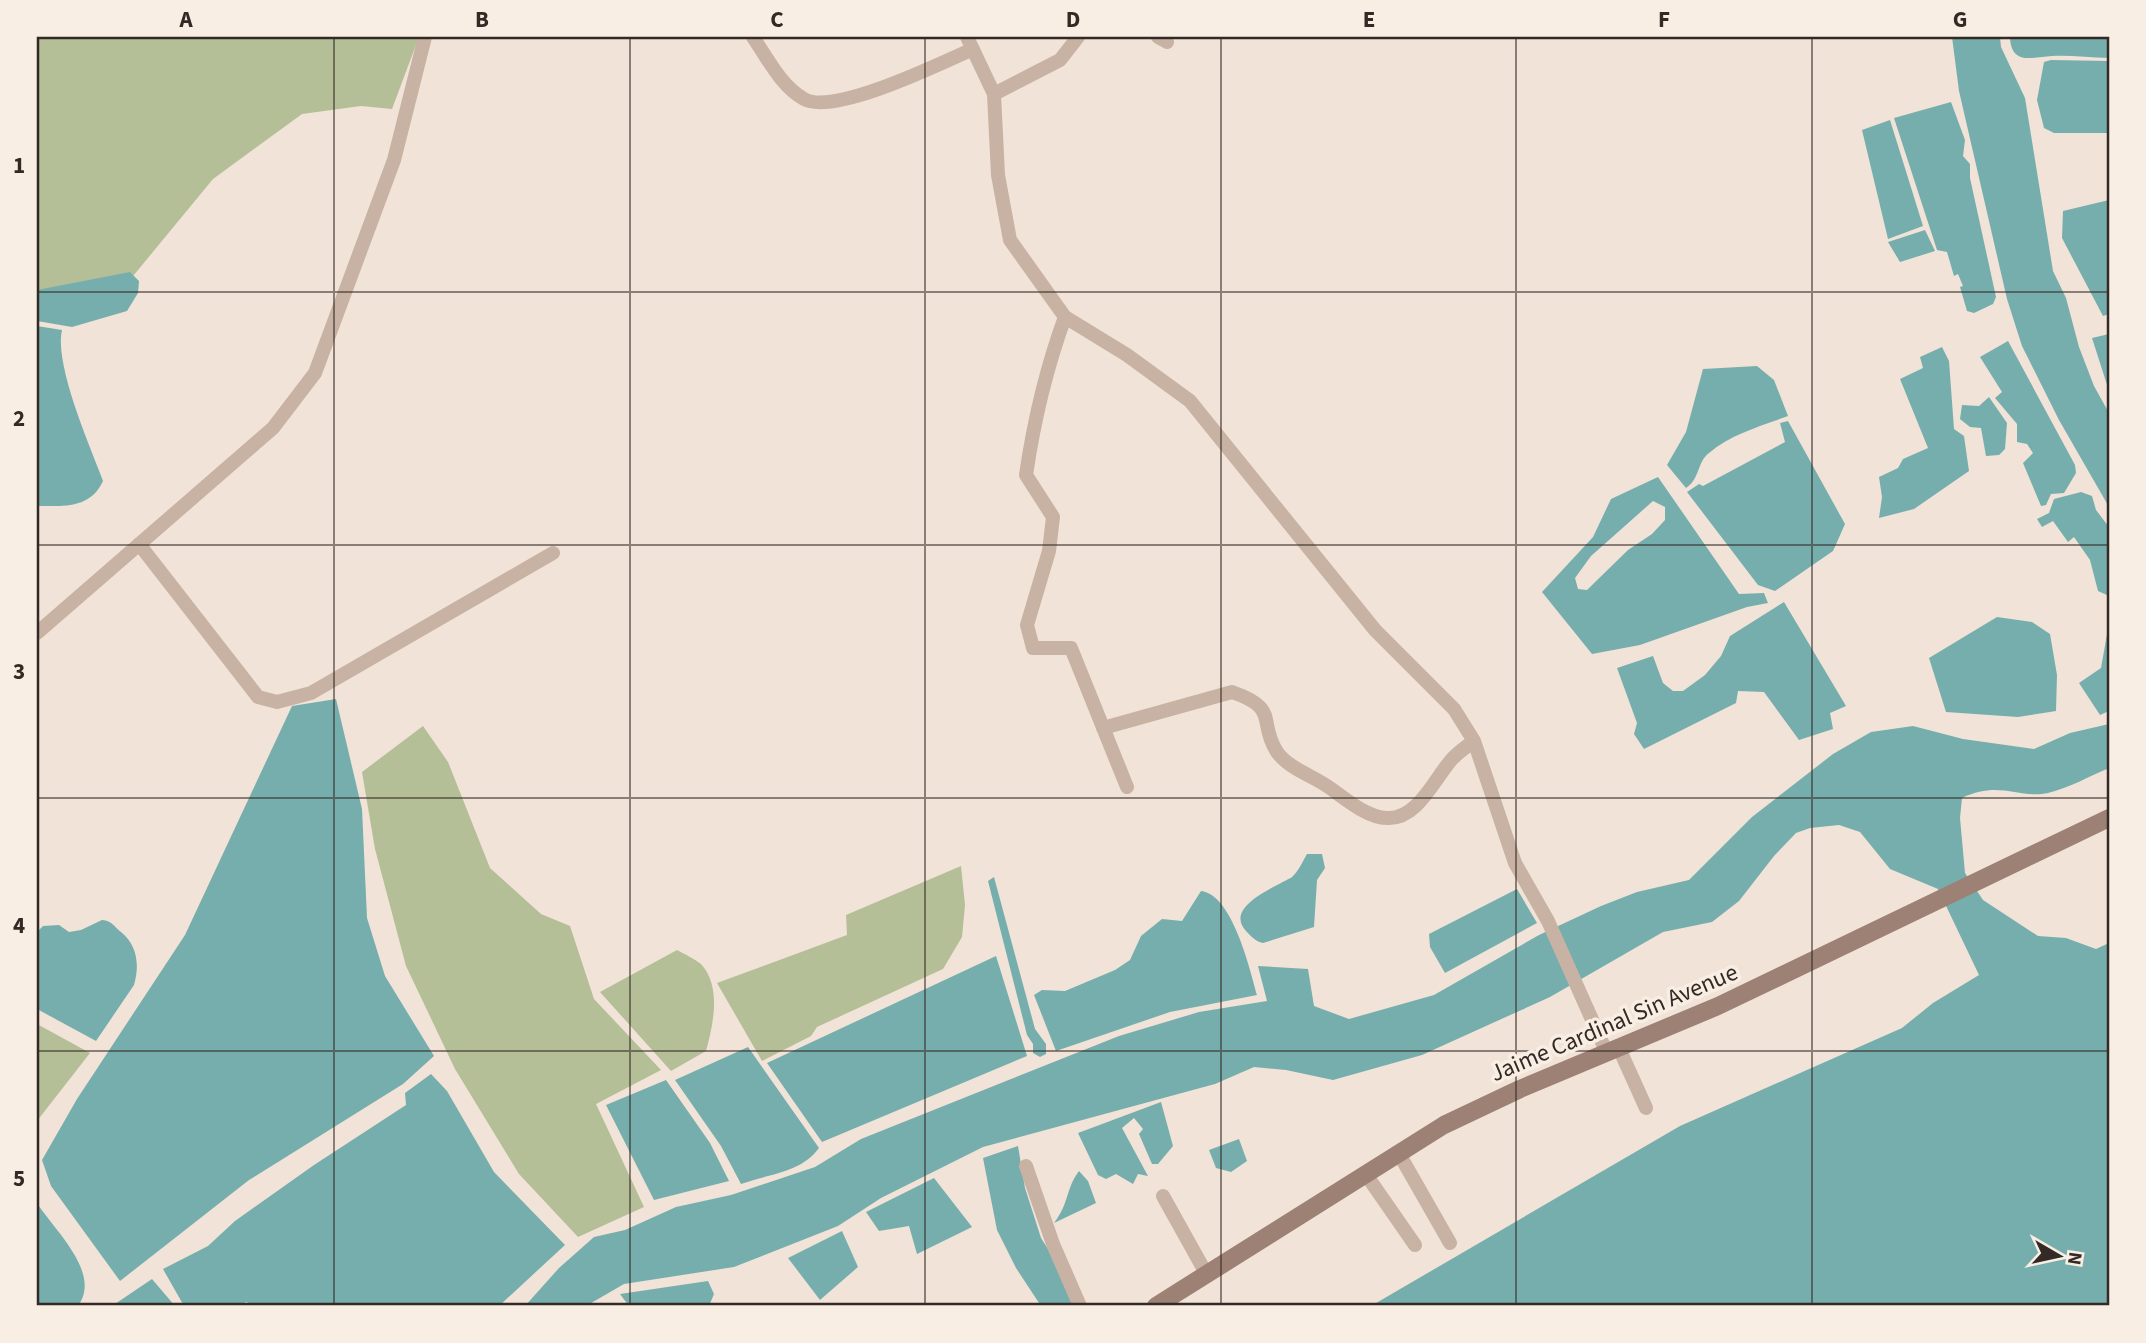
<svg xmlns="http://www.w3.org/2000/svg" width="2146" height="1343" font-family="'Source Sans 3',sans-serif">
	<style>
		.green { fill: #b4bf97 }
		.water { fill: #76aead; fill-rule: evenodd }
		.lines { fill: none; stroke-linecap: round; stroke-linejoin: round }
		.minor { stroke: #c8b2a3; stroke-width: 14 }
		.secondary { stroke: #9c8174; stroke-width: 18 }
		.grid { fill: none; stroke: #332925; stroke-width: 2; stroke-opacity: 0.55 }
		.labels { text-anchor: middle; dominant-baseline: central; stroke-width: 7; stroke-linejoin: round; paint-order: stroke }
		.street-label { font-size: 24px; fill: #332925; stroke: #f9eee3 }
		.neatline { fill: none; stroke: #332925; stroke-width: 2.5 }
		.grid-label { font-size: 23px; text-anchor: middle; font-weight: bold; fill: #332925 }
	</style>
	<rect width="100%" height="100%" fill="#f1e3d7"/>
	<path class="green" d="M 37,37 L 419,37 L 392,109 L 361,106 L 302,114 L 213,179 L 124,287 L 37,297 Z
		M 423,726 L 448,762 L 490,868 L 541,914 L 570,926 L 594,999 L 661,1070 L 596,1104 L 644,1207 L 578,1237 L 519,1174 L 455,1069 L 406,966 L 375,849 L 362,772 Z
		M 961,866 L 965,905 L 962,937 L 943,969 L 817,1027 L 811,1036 L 762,1061 L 717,983 L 847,935 L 846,915 Z
		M 677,950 C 684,954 695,959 701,964 C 722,987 713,1025 706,1051 L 671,1071 L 600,992 Z
		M 37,1024 L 90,1053 L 37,1121 Z"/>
	<path class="water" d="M 1952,37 L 2000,37 L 2001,47 L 2025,98 L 2053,271 L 2066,298 L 2079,347 L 2094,386 L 2109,413 L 2109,507 L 2059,420 L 2022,346 L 2007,299 L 1959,91 Z
		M 2010,37 L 2109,37 L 2109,58 C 2090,58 2071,55 2052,56 C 2033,57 2011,66 2010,37 Z
		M 2051,60 L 2109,61 L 2109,133 L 2054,133 L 2044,128 L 2037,100 L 2044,62 Z
		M 1951,102 L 1965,140 L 1963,156 L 1970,164 L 1970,178 L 1996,297 L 1993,304 L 1974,313 L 1967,311 L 1960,287 L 1963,286 L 1958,274 L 1954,276 L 1947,252 L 1937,250 L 1894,118 Z
		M 1890,120 L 1923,226 L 1888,239 L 1862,130 Z
		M 2109,200 L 2109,314 L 2103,316 L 2062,238 L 2063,211 Z
		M 1925,230 L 1935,251 L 1900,262 L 1888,242 Z
		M 130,272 L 139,281 L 138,293 L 127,311 L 72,327 L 37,321 L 37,290 Z
		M 37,326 L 62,330 C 54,365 90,446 103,481 C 90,509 64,506 37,506 Z
		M 2109,334 L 2109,391 L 2092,338 Z
		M 2008,341 L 2075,465 L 2076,473 L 2064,493 L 2051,494 L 2046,505 L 2041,506 L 2023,463 L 2033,453 L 2027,444 L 2017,442 L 2017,424 L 1995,398 L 2002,392 L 1980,357 Z
		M 1942,347 L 1949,361 L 1954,429 L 1964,436 L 1969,471 L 1914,509 L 1879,518 L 1882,497 L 1879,477 L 1898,468 L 1903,459 L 1928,448 L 1900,379 L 1923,368 L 1920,357 Z
		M 1757,366 L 1774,380 L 1788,416 C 1761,426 1731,434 1709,453 C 1697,462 1700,479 1686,488 L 1667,465 L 1686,432 L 1703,369 Z
		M 1989,397 L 2007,423 L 2005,449 L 1999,455 L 1986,456 L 1981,428 L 1970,427 L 1960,419 L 1962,405 L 1979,406 Z
		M 1788,421 L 1845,524 L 1833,551 L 1775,591 L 1758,585 L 1687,492 L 1699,484 L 1703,486 L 1785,442 L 1780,423 Z
		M 1658,477 L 1739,594 L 1764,593 L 1768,603 L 1747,607 L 1640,645 L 1592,654 L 1542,592 L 1593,537 L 1611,499 ZM 1653,501 L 1665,507 L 1665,520 L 1652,534 L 1628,550 L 1587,590 L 1578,589 L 1575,578 L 1591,556 Z
		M 2081,492 L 2092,496 L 2096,510 L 2109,527 L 2109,596 L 2098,591 L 2090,560 L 2074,537 L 2068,542 L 2053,521 L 2042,527 L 2037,519 L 2049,513 L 2054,499 Z
		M 1784,602 L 1846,706 L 1830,713 L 1833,729 L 1799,740 L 1764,692 L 1738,691 L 1736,703 L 1644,749 L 1634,734 L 1637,723 L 1617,668 L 1653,656 L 1663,683 L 1673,691 L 1683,691 L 1705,675 L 1721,656 L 1730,636 Z
		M 1997,617 L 2032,622 L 2050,634 L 2057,675 L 2056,711 L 2018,717 L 1946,712 L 1929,658 Z
		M 2109,623 L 2109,711 L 2100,715 L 2079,683 L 2101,668 Z
		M 336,699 L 362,809 L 367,918 L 385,976 L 434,1056 L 403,1084 L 249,1180 L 120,1281 L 51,1186 L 42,1160 L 77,1099 L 185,935 L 292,706 Z
		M 2109,724 L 2109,768 C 2090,776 2069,788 2048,793 C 2018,799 1999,780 1962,798 L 1960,818 L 1965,873 L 1983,900 L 2038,936 L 2066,938 L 2096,949 L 2109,943 L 2109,1306 L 1371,1306 L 1680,1126 L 1902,1028 L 1933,1003 L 1979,975 L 1938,889 L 1890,869 L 1860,832 L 1839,825 L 1810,828 L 1796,833 L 1774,856 L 1739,901 L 1712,922 L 1663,932 L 1550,997 L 1422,1055 L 1333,1080 L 1286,1070 L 1254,1067 L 1215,1084 L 983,1147 L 881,1198 L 838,1226 L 734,1267 L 624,1284 L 586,1306 L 525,1306 L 559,1268 L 594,1237 L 625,1230 L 676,1207 L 731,1195 L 815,1167 L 861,1139 L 1119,1036 L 1199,1012 L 1267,1001 L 1258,966 L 1308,969 L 1314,1006 L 1349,1019 L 1434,995 L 1539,935 L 1601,906 L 1637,892 L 1689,880 L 1752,817 L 1833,754 L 1871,732 L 1913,726 L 1963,739 L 2034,749 L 2070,733 Z
		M 1307,854 L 1322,854 L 1325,868 L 1317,880 L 1314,927 L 1263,943 C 1255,941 1252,937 1246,931 C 1223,906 1278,886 1292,877 C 1298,872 1303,861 1307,854 Z
		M 994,877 L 1035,1029 L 1046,1044 L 1046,1054 L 1040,1057 L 1033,1053 L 1033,1044 L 1027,1035 L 988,881 Z
		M 1517,889 L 1537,923 L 1445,973 L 1430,947 L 1429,934 Z
		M 1201,891 C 1232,894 1250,969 1257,995 L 1170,1012 L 1056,1051 L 1034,995 L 1042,990 L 1065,991 L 1115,970 L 1130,960 L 1141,936 L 1162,919 L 1182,921 Z
		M 102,920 C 113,921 113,926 121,932 C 137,945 140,964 134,985 L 96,1041 L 37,1009 L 37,932 L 43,926 L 59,925 L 69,932 L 81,930 Z
		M 996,956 L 1027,1056 L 822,1142 L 767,1063 Z
		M 748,1047 L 819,1148 C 801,1173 768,1174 741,1184 L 721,1146 L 675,1080 Z
		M 431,1074 L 447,1091 L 494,1172 L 565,1245 L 499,1306 L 256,1306 L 246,1302 L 239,1306 L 184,1306 L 163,1269 L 208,1246 L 235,1221 L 314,1165 L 406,1105 L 405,1093 Z
		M 666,1080 L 710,1143 L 729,1181 L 654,1200 L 606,1105 Z
		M 1161,1102 L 1173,1146 L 1158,1164 L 1152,1164 L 1139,1134 L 1143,1129 L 1134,1118 L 1122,1128 L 1148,1176 L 1138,1174 L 1133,1184 L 1116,1174 L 1106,1179 L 1098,1175 L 1078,1133 Z
		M 1239,1139 L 1247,1161 L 1231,1172 L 1216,1168 L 1209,1150 Z
		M 1018,1146 L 1025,1188 L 1041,1238 L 1084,1306 L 1041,1306 L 1016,1268 L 997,1230 L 983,1158 Z
		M 1079,1171 L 1088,1181 L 1096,1203 L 1054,1223 C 1070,1202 1065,1190 1079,1171 Z
		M 934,1178 L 972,1227 L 917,1254 L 909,1226 L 879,1231 L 866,1212 Z
		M 37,1203 C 55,1231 102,1273 78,1306 L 37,1306 Z
		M 842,1231 L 858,1267 L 820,1300 L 788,1258 Z
		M 152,1279 L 175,1306 L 112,1306 Z
		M 708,1281 L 714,1294 L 709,1306 L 629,1306 L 620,1294 Z"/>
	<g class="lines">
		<path class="minor" d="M 753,37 C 768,59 781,86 804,99 C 834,116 941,63 973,49
			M 967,37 L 994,94 L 998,175 L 1010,240 L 1065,317 L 1127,355 L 1190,401 L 1375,630 L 1454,709 L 1474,741 L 1515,863 L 1548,921 L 1606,1051
			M 1158,37 L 1167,42
			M 994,94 L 1060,60 L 1078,37
			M 1065,317 C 1046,369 1034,420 1026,475 L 1053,517 L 1049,551 L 1027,625 L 1033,648 L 1071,648 L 1127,787
			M 139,544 L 258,697 L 277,702 L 311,693 L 553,553
			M 37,633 L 273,428 L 315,373 L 394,160 L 425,37
			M 1103,728 L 1232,692 C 1281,709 1257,721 1277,752 C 1289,769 1314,776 1330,788 C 1345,799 1368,818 1387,818 C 1418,820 1435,777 1453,758 C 1459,752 1467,746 1474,741
			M 1618,1046 L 1646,1108
			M 1398,1152 L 1450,1243
			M 1026,1166 L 1053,1244 L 1080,1306
			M 1365,1173 L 1415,1245
			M 1163,1196 L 1207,1275"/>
		<path class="secondary" d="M 1156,1306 L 1444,1125 L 1520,1089 L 1718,1006 L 2109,818"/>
	</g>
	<path class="grid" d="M 334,37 L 334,1306M 630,37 L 630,1306M 925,37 L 925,1306M 1221,37 L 1221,1306M 1516,37 L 1516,1306M 1812,37 L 1812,1306M 37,292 L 2109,292M 37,545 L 2109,545M 37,798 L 2109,798M 37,1051 L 2109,1051"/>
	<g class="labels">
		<g class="street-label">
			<text transform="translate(1614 1023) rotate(-23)">Jaime Cardinal Sin Avenue</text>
		</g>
	</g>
	<rect width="2146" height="1343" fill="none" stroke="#f9eee3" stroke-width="77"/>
	<g transform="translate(2059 1256) rotate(99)" stroke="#f9eee3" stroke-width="5" paint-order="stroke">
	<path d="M0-5L12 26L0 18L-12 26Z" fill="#332925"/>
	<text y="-10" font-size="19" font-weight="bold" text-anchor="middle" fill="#332925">N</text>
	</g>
	<rect x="38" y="38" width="2070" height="1266" class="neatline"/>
	<g class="grid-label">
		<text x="186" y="27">A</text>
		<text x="482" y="27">B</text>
		<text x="777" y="27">C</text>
		<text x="1073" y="27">D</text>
		<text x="1369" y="27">E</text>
		<text x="1664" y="27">F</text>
		<text x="1960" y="27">G</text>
		<text x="19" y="173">1</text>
		<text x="19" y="426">2</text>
		<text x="19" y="679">3</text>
		<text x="19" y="933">4</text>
		<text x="19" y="1186">5</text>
	</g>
</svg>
